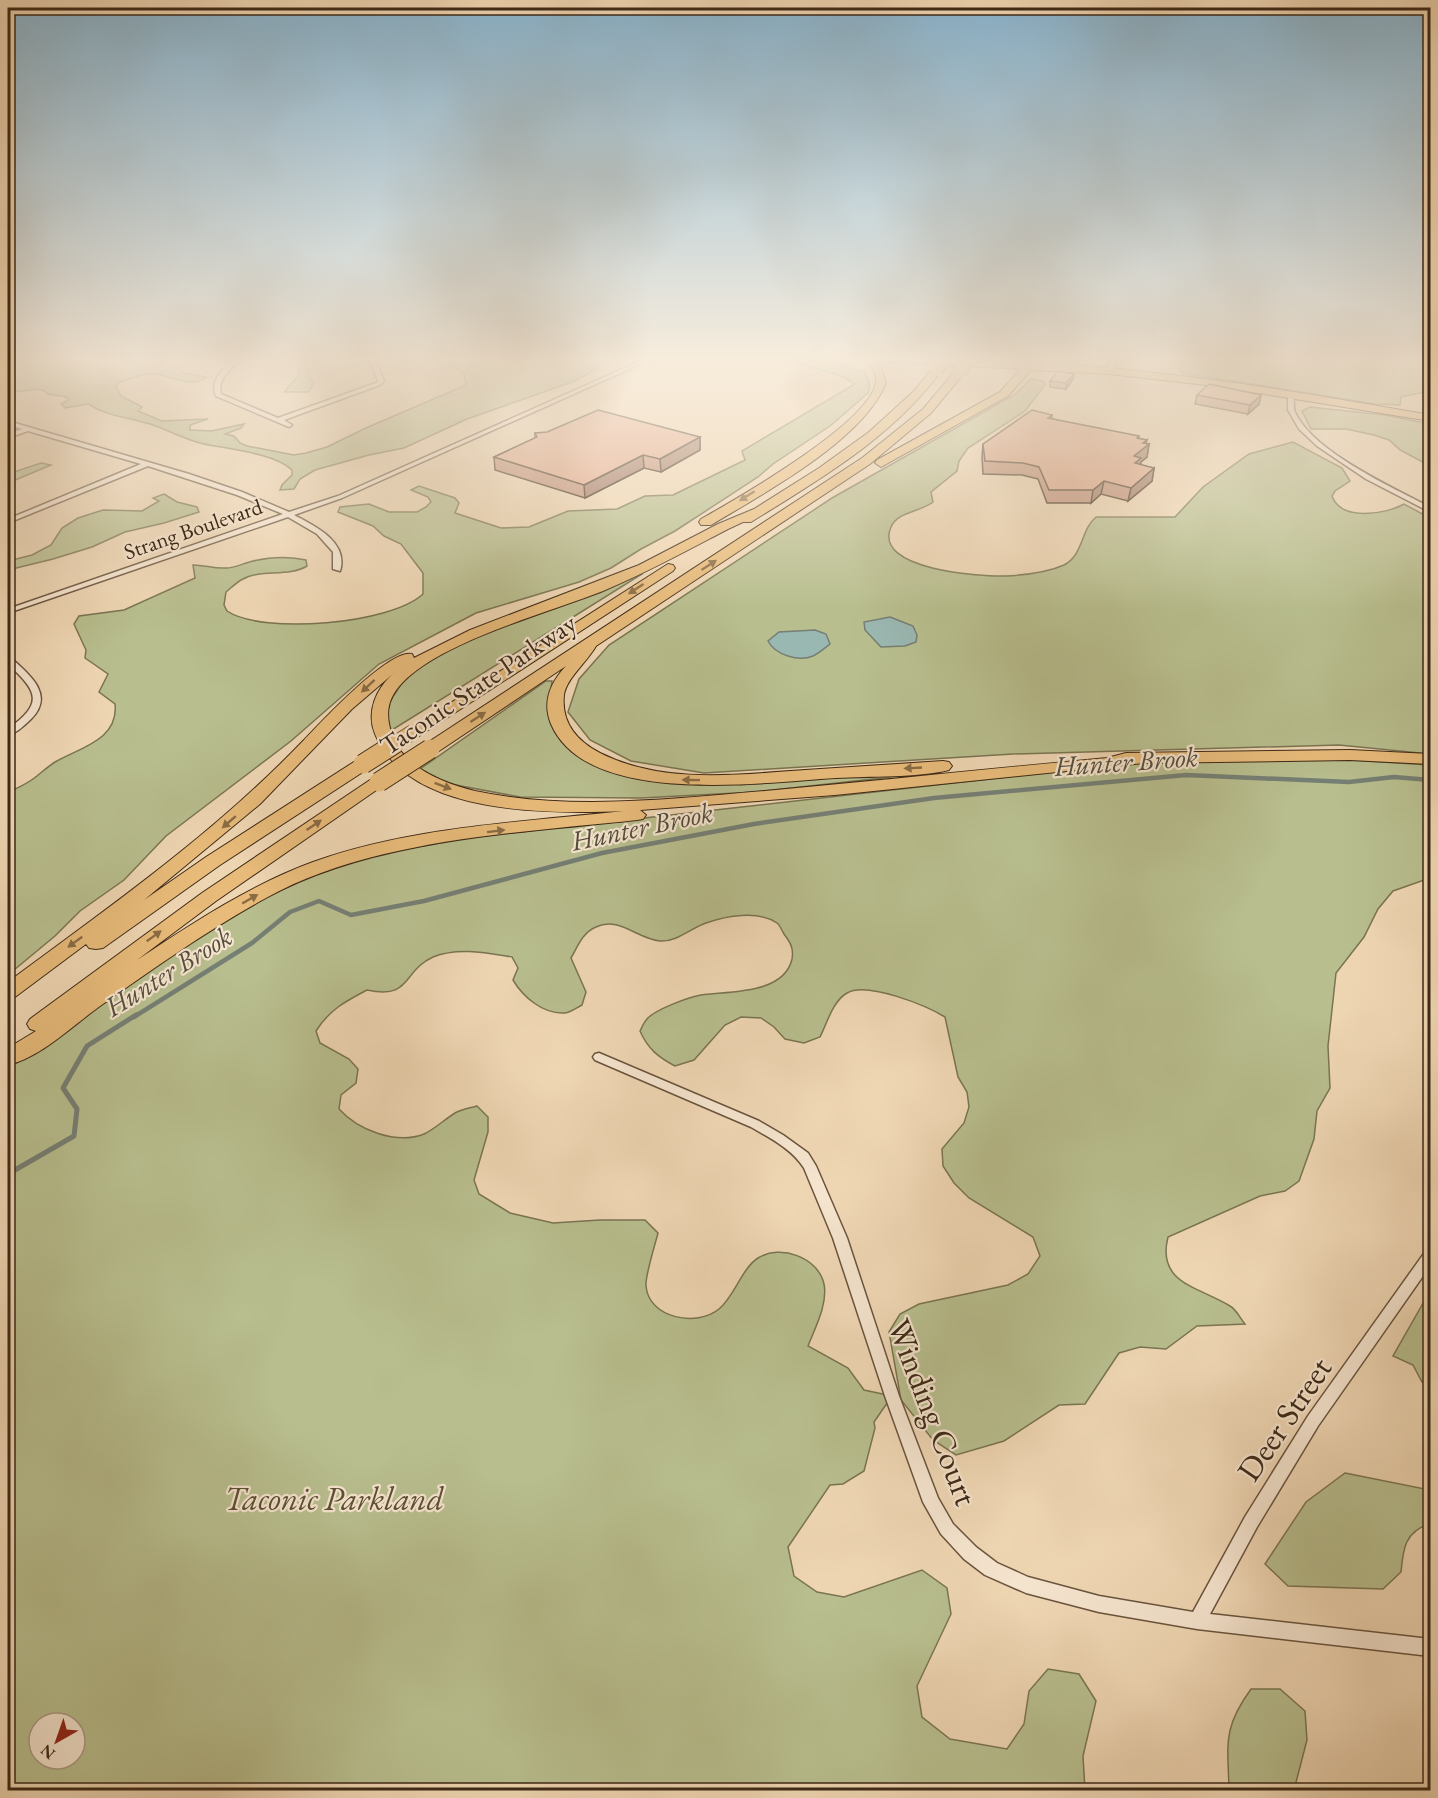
<svg xmlns="http://www.w3.org/2000/svg" width="1438" height="1798" font-family="'EB Garamond',serif">
	<style>
		.green { fill: #b8be8e; stroke: #7a7452; stroke-width: 1.5; fill-rule: evenodd }
		.water { fill: #9ab8b2; stroke: #757f74; stroke-width: 1.5 }
		.lines { fill: none; stroke-linecap: round; stroke-linejoin: round }
		.stream-far1 { stroke: #757f74; stroke-width: 4.5 }
		.stream { stroke: #757f74; stroke-width: 5 }
		.street-casing { stroke: #6a543d; stroke-width: 3 }
		.highway-casing { stroke: #3d2916; stroke-width: 2 }
		.street { fill: #f5e4ce; fill-rule: evenodd }
		.highway { fill: #e8bb7a; fill-rule: evenodd }
		.highway-bridge-far2-casing { stroke: #3d2916; stroke-width: 14; stroke-linecap: butt }
		.highway-bridge-far1-casing { stroke: #3d2916; stroke-width: 16; stroke-linecap: butt }
		.highway-bridge-casing { stroke: #3d2916; stroke-width: 21; stroke-linecap: butt }
		.highway-bridge-far2 { stroke: #e8bb7a; stroke-width: 12 }
		.highway-bridge-far1 { stroke: #e8bb7a; stroke-width: 15 }
		.highway-bridge { stroke: #e8bb7a; stroke-width: 19 }
		.wall { fill: #c39077; stroke: #3d2916; stroke-width: 1.5 }
		.shaded-wall { fill: #9f7661; stroke: #3d2916; stroke-width: 1.5 }
		.building { fill: #e3a88a; stroke: #3d2916; stroke-width: 1.5 }
		.oneway { fill: #8a6b43 }
		.labels { text-anchor: middle; dominant-baseline: central; stroke-width: 4.5; stroke-linejoin: round; paint-order: stroke }
		.far-street-label { font-size: 22px; fill: #3d2916; stroke: #f5e4ce }
		.street-label { font-size: 27px; fill: #3d2916; stroke: #f5e4ce }
		.water-label { font-size: 28px; font-style: italic; fill: #544d3d; stroke: #f5e4ce }
		.near-street-label { font-size: 33px; fill: #3d2916; stroke: #f5e4ce }
		.near-park-label { font-size: 33px; font-style: italic; fill: #5c4e34; stroke: #f5e4ce }
	</style>
	<rect width="100%" height="100%" fill="#efd6b3"/>
	<filter id="stains"><feTurbulence type="fractalNoise" baseFrequency=".00333" numOctaves="4"/><feColorMatrix values="0 0 0 0 .2 0 0 0 0 .09 0 0 0 0 .02 0 0 0 .5 -.17"/></filter>
	<radialGradient id="worn" r=".72"><stop offset=".6" stop-color="#630" stop-opacity="0"/><stop offset="1" stop-color="#630" stop-opacity=".3"/></radialGradient>
	<path class="green" d="M 25,358 L 191,358 L 182,363 L 180,370 L 184,373 L 207,377 C 189,390 171,374 152,374 C 141,374 130,379 120,382 L 116,386 L 121,396 L 142,407 L 138,411 L 162,421 L 208,419 L 190,425 L 190,430 L 211,431 L 244,424 L 241,428 L 225,434 L 234,436 L 240,443 L 247,446 L 294,455 L 306,453 L 327,447 L 366,428 L 466,385 L 464,374 L 450,364 L 446,358 L 493,358 L 530,364 L 566,358 L 616,358 L 575,381 L 467,419 L 404,448 L 369,455 L 315,470 L 300,479 L 294,489 L 280,490 L 282,485 L 292,475 L 292,470 C 275,453 227,449 204,444 C 186,440 170,431 153,425 C 130,417 108,417 88,404 L 65,408 L 61,404 L 68,400 L 67,397 L 48,394 L 45,391 L 36,389 L 8,393 L 8,363 Z
		M 297,358 L 306,358 L 310,379 L 314,383 L 309,392 L 284,392 L 299,375 Z
		M 793,358 L 832,362 L 865,372 L 870,386 L 868,393 L 830,426 L 773,464 L 758,477 L 675,531 L 641,549 L 611,568 L 579,582 L 476,613 L 379,664 L 291,741 L 166,836 L 124,880 L 80,911 L 55,936 L 8,975 L 8,793 C 16,788 25,785 33,779 C 40,774 47,767 55,762 C 79,748 119,740 115,704 L 99,692 L 108,674 L 85,658 L 86,650 L 74,624 L 79,616 L 124,610 L 195,578 L 193,565 C 205,565 214,569 226,568 C 235,568 244,563 253,561 C 271,557 289,556 306,560 L 307,566 C 287,578 261,568 241,580 C 236,583 231,588 226,592 L 224,605 L 227,611 C 263,635 391,624 423,594 L 423,573 L 401,544 L 384,536 L 373,526 L 338,512 L 340,507 L 369,504 L 389,512 L 417,512 L 426,507 L 431,502 L 428,497 L 411,490 L 419,486 L 455,498 L 459,503 L 455,513 L 501,528 L 529,527 L 568,511 L 617,509 L 645,496 L 673,495 L 745,460 L 742,451 L 855,384 L 844,377 L 787,360 Z
		M 1187,358 L 1430,358 L 1430,391 L 1401,397 L 1400,405 L 1375,404 L 1183,373 L 1179,369 Z
		M 1031,379 L 1043,381 L 1045,385 L 1025,411 L 968,448 L 959,461 L 957,471 L 931,492 L 933,502 C 921,512 898,511 891,527 C 872,570 982,577 1006,576 C 1025,575 1046,573 1064,565 C 1083,556 1081,529 1096,517 L 1175,517 L 1203,487 L 1249,454 L 1293,442 L 1342,468 L 1350,481 L 1335,491 L 1332,496 C 1341,522 1387,514 1404,504 L 1430,518 L 1430,754 L 1339,745 L 1013,754 L 704,773 L 631,761 L 590,740 L 568,712 L 579,679 L 609,645 L 832,498 L 1014,395 Z
		M 1310,407 L 1385,415 L 1430,424 L 1430,466 L 1400,450 L 1389,440 L 1374,435 L 1346,429 L 1311,429 L 1302,411 Z
		M 41,463 L 51,465 L 8,483 L 8,474 Z
		M 164,494 L 177,502 L 197,507 L 199,512 L 164,523 L 125,532 L 92,547 L 53,559 L 8,570 L 8,561 L 32,555 L 51,545 L 62,528 L 78,518 L 103,510 L 142,511 L 159,501 L 153,498 Z
		M 638,573 L 642,574 L 392,730 L 384,724 L 389,703 L 408,673 L 432,657 L 483,633 Z
		M 546,681 L 552,681 L 549,707 L 559,738 L 586,758 L 680,783 L 927,773 L 755,792 L 641,798 L 520,797 L 445,783 L 420,769 Z
		M 1333,759 L 1430,765 L 1430,878 L 1393,891 L 1378,909 L 1364,937 L 1336,973 L 1328,1046 L 1330,1088 L 1317,1111 L 1314,1139 L 1299,1181 L 1285,1191 L 1260,1196 L 1168,1237 C 1156,1284 1200,1287 1230,1306 C 1236,1309 1240,1318 1245,1324 L 1197,1326 L 1166,1349 L 1140,1347 L 1119,1353 L 1085,1404 L 1059,1405 L 1004,1441 L 956,1455 L 933,1440 L 901,1400 L 889,1332 L 900,1314 L 919,1304 L 1008,1285 L 1028,1274 L 1040,1256 L 1033,1237 L 969,1198 L 954,1183 L 943,1166 L 942,1149 L 964,1123 L 969,1107 L 967,1092 L 958,1077 L 945,1017 C 927,1006 867,981 847,993 C 833,1001 827,1023 820,1037 L 804,1043 L 785,1039 L 774,1027 L 761,1018 L 741,1017 L 725,1025 L 694,1060 L 675,1066 C 658,1057 648,1049 640,1031 C 642,1027 644,1022 647,1019 C 654,1010 689,997 701,995 C 727,991 784,995 792,959 C 794,948 790,942 784,934 C 782,931 780,925 777,923 C 758,910 726,916 706,923 C 691,928 677,942 660,941 C 637,939 619,916 596,927 C 582,933 578,946 571,958 L 586,992 L 582,1005 C 576,1008 570,1013 564,1013 C 543,1014 523,997 513,980 L 518,968 L 512,957 C 487,953 458,947 433,957 C 402,971 412,1000 367,990 C 346,1001 329,1010 316,1031 L 320,1043 L 349,1059 L 358,1069 L 356,1083 L 341,1095 L 339,1109 C 358,1130 396,1145 424,1134 C 435,1129 445,1119 455,1113 C 462,1109 470,1108 477,1106 L 488,1117 L 488,1132 L 474,1180 L 479,1194 L 510,1213 L 553,1223 L 600,1220 L 645,1220 L 658,1233 C 655,1245 645,1276 646,1286 C 649,1319 697,1327 719,1309 C 734,1297 742,1268 758,1258 C 780,1244 818,1257 824,1284 C 828,1304 815,1328 808,1346 L 848,1368 L 864,1390 L 892,1396 L 874,1422 L 875,1428 L 864,1471 L 843,1484 L 830,1485 L 788,1547 L 794,1576 L 817,1592 L 844,1597 L 922,1570 L 947,1588 L 951,1614 L 917,1686 L 922,1717 L 950,1739 L 1007,1749 L 1024,1724 L 1029,1691 L 1048,1669 L 1079,1674 L 1096,1701 L 1083,1756 L 1085,1790 L 8,1790 L 8,1069 L 137,977 L 274,891 L 349,859 L 467,838 L 1132,763 ZM 39,1723 L 75,1723 L 75,1759 L 39,1759 Z
		M 1430,1291 L 1430,1385 L 1422,1382 L 1413,1365 L 1393,1356 Z
		M 1345,1473 L 1430,1490 L 1430,1524 C 1405,1531 1403,1549 1401,1572 L 1383,1589 L 1288,1586 L 1265,1564 L 1306,1502 Z
		M 1251,1689 L 1280,1689 L 1305,1711 L 1307,1740 L 1294,1790 L 1229,1790 C 1228,1744 1222,1729 1251,1689 Z"/>
	<path class="water" d="M 890,617 L 913,626 L 917,635 L 916,642 L 905,646 L 881,647 L 865,630 L 864,622 Z
		M 815,630 L 826,634 L 830,644 C 825,648 819,653 813,656 C 799,662 775,655 768,641 L 779,632 Z"/>
	<g class="lines">
		<path class="stream-far1" d="M 134,1017 L 252,943 L 290,912 L 319,901 L 351,915 L 424,901 L 602,853 L 754,824 L 934,798 L 1186,775 L 1349,782 L 1394,777 L 1430,780"/>
		<path class="stream" d="M 8,1174 L 74,1136 L 77,1109 L 63,1088 L 87,1046 L 136,1015"/>
		<g class="street-casing">
			<path id="street" d="M 236,358 L 242,358 C 232,368 217,378 221,394 L 278,418 L 376,383 L 378,381 L 369,358 L 375,358 L 384,381 L 380,385 L 284,420 L 292,425 L 289,427 L 216,396 C 209,380 224,368 236,358 Z
				M 647,358 L 654,358 L 342,498 L 294,515 C 315,526 349,542 340,571 L 333,569 L 333,552 L 317,534 L 288,517 L 8,613 L 8,609 L 283,514 L 237,495 L 148,466 L 8,523 L 8,519 L 141,464 L 28,431 L 8,438 L 8,434 L 22,429 L 8,425 L 8,421 L 189,474 L 242,492 L 289,512 L 338,496 Z
				M 1111,358 L 1117,358 L 1113,371 L 1110,373 L 1107,371 Z
				M 1291,392 L 1294,394 C 1294,400 1293,407 1295,412 C 1312,451 1393,488 1430,507 L 1430,512 L 1366,479 L 1317,446 L 1299,429 L 1288,410 L 1288,394 Z
				M 8,657 L 11,658 C 30,675 55,695 31,719 C 24,726 17,732 8,736 L 8,729 C 44,703 38,692 8,664 Z
				M 599,1053 L 759,1121 L 783,1135 L 808,1153 L 816,1166 L 847,1238 L 899,1396 L 938,1498 L 953,1524 L 976,1547 L 997,1563 L 1028,1577 L 1099,1596 L 1193,1612 L 1245,1517 L 1308,1416 L 1425,1252 L 1430,1251 L 1430,1266 L 1318,1426 L 1257,1527 L 1210,1614 L 1430,1639 L 1430,1656 L 1197,1629 L 1099,1612 L 1026,1593 L 985,1575 L 964,1559 L 941,1534 L 923,1502 L 885,1396 L 833,1238 L 804,1168 C 792,1149 770,1138 751,1127 L 595,1060 L 593,1057 L 595,1054 Z"/>
		</g>
		<g class="highway-casing">
			<path id="highway" d="M 865,358 L 1023,363 L 1023,358 L 1033,358 L 1033,363 C 1167,369 1298,392 1430,415 L 1430,421 L 1215,386 L 1109,374 L 1031,370 L 1008,396 L 881,467 L 875,463 L 877,460 L 1000,392 L 1021,369 L 879,362 L 886,383 C 862,441 764,493 711,525 L 701,525 L 699,522 L 701,519 C 738,498 870,423 876,382 C 877,374 870,362 865,358 Z
				M 937,367 L 942,370 C 893,437 820,479 751,522 L 743,522 L 728,529 C 686,551 646,573 603,591 C 547,613 443,641 403,682 C 385,700 385,718 394,740 C 407,769 446,784 475,791 C 569,811 670,799 765,791 C 879,781 993,768 1107,758 L 1126,753 L 1350,750 L 1430,754 L 1430,764 L 1350,760 L 1144,763 L 835,795 L 640,810 L 646,815 L 643,819 L 637,820 C 518,833 372,839 266,898 C 209,929 156,967 103,1004 C 74,1024 42,1057 8,1065 L 8,1048 L 36,1031 L 30,1029 L 27,1024 L 30,1019 L 202,893 L 373,778 L 385,778 L 388,782 L 216,901 L 137,960 C 193,923 250,885 313,862 C 411,827 521,822 624,811 C 549,814 408,816 375,734 C 366,712 376,688 394,673 L 352,709 L 260,804 L 144,900 L 206,857 L 357,760 L 369,760 L 372,764 L 369,768 L 220,865 L 103,948 L 96,949 L 89,948 L 86,944 L 15,997 L 8,999 L 8,982 C 111,906 215,833 304,740 C 321,722 390,648 412,654 L 414,658 L 470,630 L 639,565 L 718,524 L 754,509 L 819,468 L 869,432 L 914,391 L 933,368 Z
				M 960,369 L 965,372 L 931,413 L 870,464 L 596,646 C 587,662 566,679 564,695 C 561,723 577,741 600,753 C 668,787 747,773 820,769 C 861,766 902,764 943,761 L 949,762 L 952,766 L 949,770 C 917,778 870,776 836,778 C 764,782 587,808 551,724 C 542,702 550,683 566,666 L 436,753 L 424,753 L 421,749 L 424,745 L 862,458 L 923,409 L 956,370 Z
				M 668,564 L 673,565 L 675,568 L 673,571 L 419,736 L 413,737 L 405,732 Z"/>
		</g>
		<use href="#street" class="street"/>
		<use href="#highway" class="highway"/>
		<g class="highway-bridge-far2-casing">
			<path id="highway-bridge-far2" d="M 937,370 L 945,358
				M 960,372 L 968,358"/>
		</g>
		<g class="highway-bridge-far1-casing">
			<path id="highway-bridge-far1" d="M 394,744 L 413,732"/>
		</g>
		<g class="highway-bridge-casing">
			<path id="highway-bridge" d="M 363,764 L 396,743
				M 379,782 L 430,749"/>
		</g>
		<use href="#highway-bridge-far2" class="highway-bridge-far2"/>
		<use href="#highway-bridge-far1" class="highway-bridge-far1"/>
		<use href="#highway-bridge" class="highway-bridge"/>
	</g>
	<path class="wall" d="M 1073,379 L 1066,389 L 1050,387 L 1050,381 Z
		M 1197,395 L 1261,395 L 1259,404 L 1248,414 L 1195,404 Z
		M 1052,415 L 1052,419 L 1139,438 L 1146,444 L 1149,444 L 1147,457 L 1141,462 L 1140,465 L 1154,468 L 1152,481 L 1128,501 L 1101,494 L 1091,503 L 1047,503 L 1038,479 L 1022,475 L 983,474 L 982,457 L 983,444 Z
		M 535,433 L 700,437 L 700,450 L 661,472 L 644,468 L 585,498 L 495,470 L 494,457 L 535,438 Z"/>
	<path class="shaded-wall" d="M 1074,374 L 1073,379 L 1066,389 L 1066,383 Z
		M 1261,395 L 1259,404 L 1248,414 L 1250,405 Z
		M 700,437 L 700,450 L 661,472 L 660,459 Z
		M 1147,440 L 1145,447 L 1149,444 L 1147,457 L 1141,462 L 1139,471 L 1133,476 L 1134,456 L 1143,443 Z
		M 643,455 L 644,468 L 585,498 L 584,485 Z
		M 1154,468 L 1152,481 L 1128,501 L 1131,488 Z
		M 1104,481 L 1101,494 L 1091,503 L 1093,490 Z"/>
	<path class="building" d="M 1058,371 L 1074,374 L 1066,383 L 1050,381 Z
		M 1209,384 L 1261,395 L 1250,405 L 1197,395 Z
		M 598,410 L 700,437 L 660,459 L 643,455 L 584,485 L 494,457 L 537,437 L 535,433 L 547,432 Z
		M 1032,410 L 1052,415 L 1048,418 L 1139,436 L 1137,438 L 1147,440 L 1143,443 L 1149,444 L 1134,456 L 1141,458 L 1135,463 L 1154,468 L 1131,488 L 1104,481 L 1093,490 L 1049,490 L 1039,467 L 1023,463 L 985,461 L 983,444 Z"/>
	<defs><path id="oneway-solid" d="M-6-.8H1V-3.2L6.5 0L1 3.2V.8H-6Z" transform="scale(1.5)"/></defs>
	<g class="oneway">
		<use href="#oneway-solid" transform="translate(747 496) rotate(148)"/>
		<use href="#oneway-solid" transform="translate(709 565) rotate(-33)"/>
		<use href="#oneway-solid" transform="translate(636 589) rotate(147)"/>
		<use href="#oneway-solid" transform="translate(368 686) rotate(137)"/>
		<use href="#oneway-solid" transform="translate(478 717) rotate(-33)"/>
		<use href="#oneway-solid" transform="translate(913 768) rotate(177)"/>
		<use href="#oneway-solid" transform="translate(691 780) rotate(-179)"/>
		<use href="#oneway-solid" transform="translate(443 786) rotate(21)"/>
		<use href="#oneway-solid" transform="translate(229 822) rotate(139)"/>
		<use href="#oneway-solid" transform="translate(314 825) rotate(-34)"/>
		<use href="#oneway-solid" transform="translate(496 831) rotate(-7)"/>
		<use href="#oneway-solid" transform="translate(250 899) rotate(-30)"/>
		<use href="#oneway-solid" transform="translate(154 936) rotate(-36)"/>
		<use href="#oneway-solid" transform="translate(75 942) rotate(144)"/>
	</g>
	<linearGradient id="sky" x2="0" y2="1"><stop stop-color="#89b6d2"/><stop offset="0.59" stop-color="#f8eddd"/><stop offset="1" stop-color="#f8eddd" stop-opacity="0"/></linearGradient>
	<rect width="1438" height="610" fill="url(#sky)"/>
	<g class="labels">
		<g class="far-street-label">
			<text transform="translate(193 529) rotate(-19)">Strang Boulevard</text>
		</g>
		<g class="street-label">
			<text transform="translate(478 684) rotate(-34)">Taconic State Parkway</text>
		</g>
		<g class="water-label">
			<text transform="translate(1126 761) rotate(-4)">Hunter Brook</text>
			<text transform="translate(642 826) rotate(-12)">Hunter Brook</text>
			<text transform="translate(168 971) rotate(-32)">Hunter Brook</text>
		</g>
		<g class="near-street-label">
			<text transform="translate(933 1412) rotate(69)">Winding Court</text>
			<text transform="translate(1284 1419) rotate(-56)">Deer Street</text>
		</g>
		<g class="near-park-label">
			<text x="334" y="1498">Taconic Parkland</text>
		</g>
	</g>
	<rect width="1438" height="1798" fill="none" stroke="#efd6b3" stroke-width="30"/>
	<rect x="9" y="9" width="1420" height="1780" fill="none" stroke="#3d2916" stroke-width="3"/>
	<rect x="15" y="15" width="1408" height="1768" fill="none" stroke="#3d2916" stroke-width="1.5"/>
	<g transform="translate(57 1741) rotate(220)"><circle r="28" fill="#f5e4ce" stroke="#ab9984" stroke-width="1.5"/>
	<path d="M0-4.5L10 22L0 15L-10 22Z" fill="#8f2418"/>
	<text y="-9" font-size="16" font-weight="bold" text-anchor="middle" fill="#3d2916">N</text>
	</g>
	<rect width="100%" height="100%" filter="url(#stains)"/>
	<rect width="100%" height="100%" fill="url(#worn)"/>
</svg>
